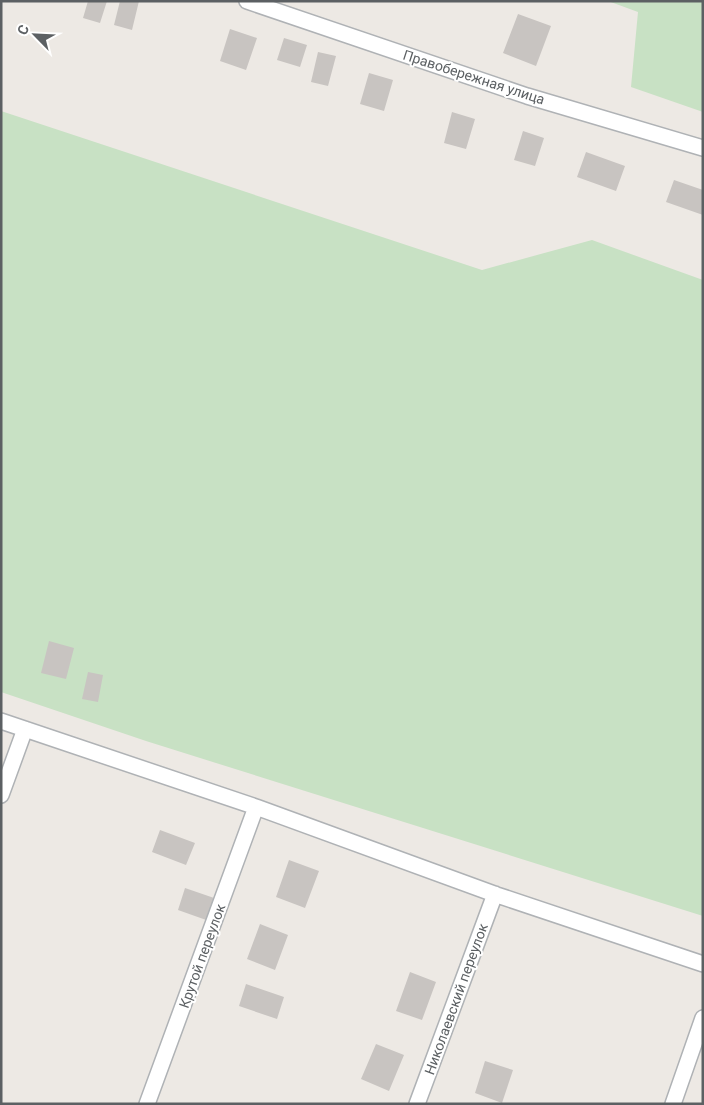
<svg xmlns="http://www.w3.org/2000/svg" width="704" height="1105" font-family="Roboto,sans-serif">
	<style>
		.green { fill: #c8e1c4 }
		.building { fill: #c8c4c1 }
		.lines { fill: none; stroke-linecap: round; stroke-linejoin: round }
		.minor-casing { stroke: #afb2b5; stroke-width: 18 }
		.minor { stroke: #fff; stroke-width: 15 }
		.labels { text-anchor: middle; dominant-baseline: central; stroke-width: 4; stroke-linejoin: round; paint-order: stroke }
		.street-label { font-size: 14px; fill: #5c6063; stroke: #fff }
	</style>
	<rect width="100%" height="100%" fill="#ede9e4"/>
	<path class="green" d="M 608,1 L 703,1 L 703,112 L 631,87 L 638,12 Z
		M 1,111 L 482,270 L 592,240 L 703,280 L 703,916 L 146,741 L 1,692 Z"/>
	<path class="building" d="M 88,1 L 107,1 L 100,23 L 83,18 Z
		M 120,1 L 139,1 L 132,30 L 114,25 Z
		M 518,14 L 551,26 L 536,66 L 503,53 Z
		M 230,29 L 257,38 L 246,70 L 220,61 Z
		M 284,38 L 307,45 L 300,67 L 277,60 Z
		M 318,52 L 336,56 L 328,86 L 311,82 Z
		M 369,73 L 393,80 L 384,111 L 360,104 Z
		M 452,112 L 475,119 L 466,149 L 444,143 Z
		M 523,131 L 544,138 L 535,166 L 514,160 Z
		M 586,152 L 625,166 L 616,191 L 577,177 Z
		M 674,180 L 703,190 L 703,215 L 666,202 Z
		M 49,641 L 74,648 L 66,679 L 41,673 Z
		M 88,672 L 103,675 L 98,702 L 82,699 Z
		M 160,830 L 195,843 L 186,865 L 152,852 Z
		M 289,860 L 319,871 L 305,908 L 276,897 Z
		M 185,888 L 217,899 L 209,921 L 178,910 Z
		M 260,924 L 288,935 L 275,970 L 247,959 Z
		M 410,972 L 436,982 L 422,1020 L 396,1011 Z
		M 246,984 L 284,997 L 277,1019 L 239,1006 Z
		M 376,1044 L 404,1055 L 389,1091 L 361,1079 Z
		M 485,1061 L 513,1070 L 502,1103 L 475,1093 Z"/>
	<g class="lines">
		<g class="minor-casing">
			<path id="minor" d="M 247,1 L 527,96 L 703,148
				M 1,721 L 256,807 L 497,895 L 703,964
				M 1,795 L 25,729
				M 147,1104 L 256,807
				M 417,1104 L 495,894
				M 673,1104 L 703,1018"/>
		</g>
		<use href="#minor" class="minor"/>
	</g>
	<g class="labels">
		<g class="street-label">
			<text transform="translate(474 77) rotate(18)">Правобережная улица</text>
			<text transform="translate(202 956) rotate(-70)">Крутой переулок</text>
			<text transform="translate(456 999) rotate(-70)">Николаевский переулок</text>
		</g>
	</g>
	<rect width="704" height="1105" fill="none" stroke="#5c6063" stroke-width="5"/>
	<g transform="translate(35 35) rotate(294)" stroke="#ffffff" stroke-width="4" paint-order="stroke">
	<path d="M0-4L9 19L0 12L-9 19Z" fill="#5c6063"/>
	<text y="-8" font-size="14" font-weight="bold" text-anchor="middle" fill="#5c6063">С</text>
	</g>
</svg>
